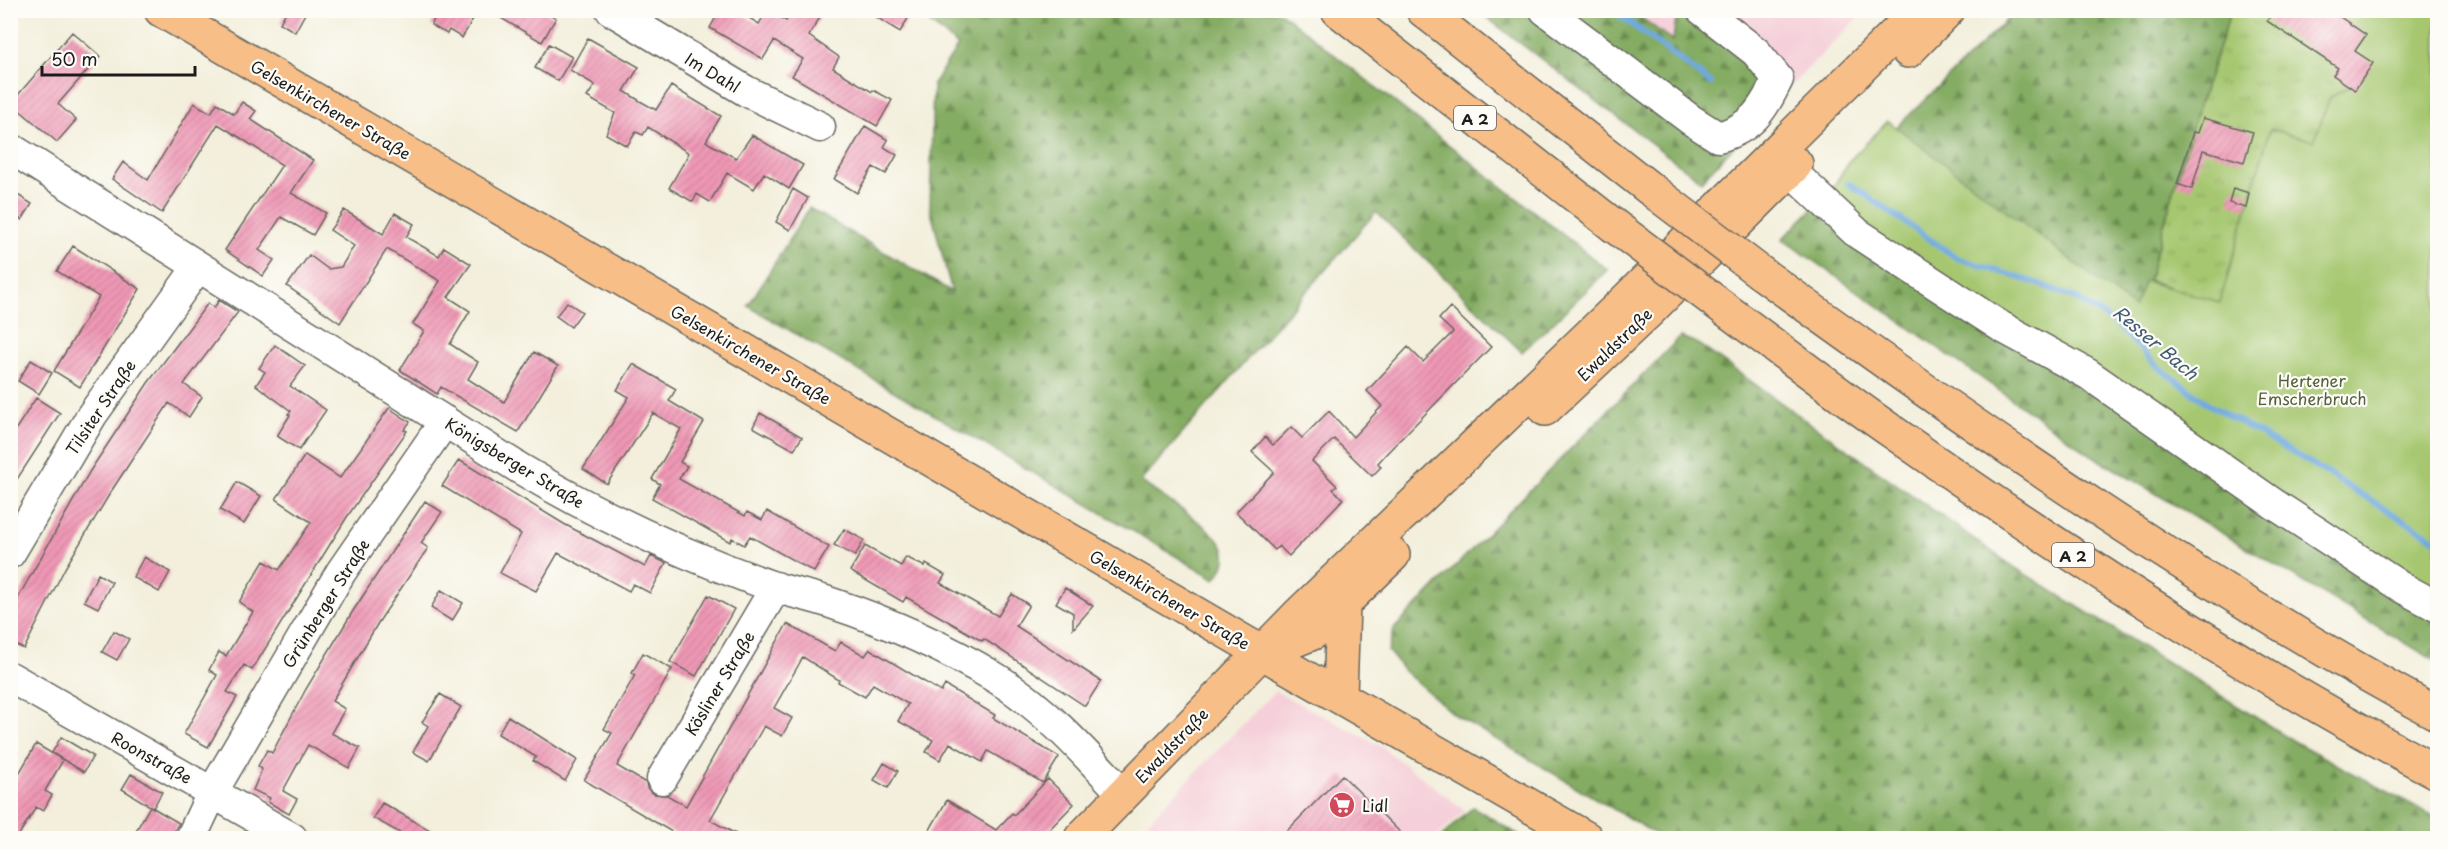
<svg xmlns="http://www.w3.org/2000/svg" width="2448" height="849" font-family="'Playpen Sans',sans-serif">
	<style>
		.built { fill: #f5cfd9 }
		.grass { fill: url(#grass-tufts); stroke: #617246; stroke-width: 1.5 }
		.forest { fill: url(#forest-firs); stroke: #50643f; stroke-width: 1.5 }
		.park { fill: #a6c770; stroke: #617246; stroke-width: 1.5 }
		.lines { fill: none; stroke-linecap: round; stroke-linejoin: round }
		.stream { stroke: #6ea9df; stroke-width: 6 }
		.building { fill: url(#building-hatch) }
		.minor-casing { stroke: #67665f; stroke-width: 33 }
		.major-casing { stroke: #67665f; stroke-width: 36 }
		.highway-casing { stroke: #67665f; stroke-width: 36 }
		.minor { stroke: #fff; stroke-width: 30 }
		.major { stroke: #f7be88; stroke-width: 33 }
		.highway { stroke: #f7be88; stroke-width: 33 }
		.highway-bridge-casing { stroke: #67665f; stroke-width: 36; stroke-linecap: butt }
		.highway-bridge { stroke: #f7be88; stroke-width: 33 }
		.labels { text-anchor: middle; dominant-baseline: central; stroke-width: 4.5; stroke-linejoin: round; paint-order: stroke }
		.shield { fill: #fdfcf7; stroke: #605f5e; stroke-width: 1.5 }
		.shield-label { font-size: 15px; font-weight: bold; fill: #1c1c1c }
		.street-label { font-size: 16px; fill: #1c1c1c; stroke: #fdfcf7 }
		.park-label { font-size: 16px; fill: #53603e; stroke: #fdfcf7 }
		.poi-label { font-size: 16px; fill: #1c1c1c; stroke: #fdfcf7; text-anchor: start }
		.water-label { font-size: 18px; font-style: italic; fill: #415b74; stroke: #fdfcf7 }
	</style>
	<defs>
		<pattern id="grass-tufts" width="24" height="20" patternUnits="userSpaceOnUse" patternTransform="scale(1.5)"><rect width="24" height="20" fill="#a6c770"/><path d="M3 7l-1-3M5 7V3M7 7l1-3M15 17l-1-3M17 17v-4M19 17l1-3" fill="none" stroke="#8eaa60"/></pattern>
		<pattern id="forest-firs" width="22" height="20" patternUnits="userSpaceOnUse" patternTransform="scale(1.5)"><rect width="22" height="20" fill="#84ac62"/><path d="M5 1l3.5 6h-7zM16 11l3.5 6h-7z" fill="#6b8b50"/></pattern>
		<pattern id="building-hatch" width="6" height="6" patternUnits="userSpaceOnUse" patternTransform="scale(1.5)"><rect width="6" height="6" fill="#ef98b5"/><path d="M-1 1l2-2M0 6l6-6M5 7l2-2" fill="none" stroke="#cc829b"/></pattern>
	</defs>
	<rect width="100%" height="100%" fill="#fdfcf7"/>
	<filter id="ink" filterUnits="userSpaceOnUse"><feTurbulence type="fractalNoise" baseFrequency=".0167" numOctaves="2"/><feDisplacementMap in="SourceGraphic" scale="12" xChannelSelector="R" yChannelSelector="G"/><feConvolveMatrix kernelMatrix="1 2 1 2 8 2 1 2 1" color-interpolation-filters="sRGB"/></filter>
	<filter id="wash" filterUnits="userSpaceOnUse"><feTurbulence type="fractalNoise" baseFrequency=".008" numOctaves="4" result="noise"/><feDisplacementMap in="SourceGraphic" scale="24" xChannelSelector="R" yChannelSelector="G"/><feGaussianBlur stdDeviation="1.35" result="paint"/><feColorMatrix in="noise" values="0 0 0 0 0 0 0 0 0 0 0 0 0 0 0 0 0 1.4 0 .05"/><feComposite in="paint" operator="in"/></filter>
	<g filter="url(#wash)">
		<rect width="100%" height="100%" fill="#f3efdc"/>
		<path class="built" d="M 1632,11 L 1677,11 L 1673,41 Z
			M 1685,11 L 1865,11 L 1781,96 Z
			M 1275,691 L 1379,745 L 1465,810 L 1435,838 L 1132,838 Z"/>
		<path class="grass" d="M 2231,11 L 2331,11 L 2390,51 L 2222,306 L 2148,280 L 2195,117 Z"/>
		<path class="forest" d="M 914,10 L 1279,11 L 1608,270 L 1522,352 L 1376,212 L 1141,481 C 1160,497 1216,528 1224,549 C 1228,561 1222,571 1215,579 L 748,306 L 809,208 L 952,292 L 930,208 L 933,84 L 958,46 Z
			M 1478,11 L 1632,11 L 1673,41 L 1677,11 L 1685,11 L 1781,96 L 1701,181 Z
			M 2016,11 L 2231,11 L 2195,117 L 2148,280 L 2222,306 L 2317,196 L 2437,11 L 2437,662 L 2093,456 L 1782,239 Z
			M 1680,337 L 1695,342 L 2014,567 L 2297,743 L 2437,818 L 2437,838 L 1662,838 L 1455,715 L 1405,672 L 1388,651 L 1394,629 Z
			M 1473,807 L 1524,838 L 1440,838 Z"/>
		<path class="park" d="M 2303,11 L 2437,11 L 2437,613 L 1815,205 L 1834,186 L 1849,161 L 1888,121 L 2134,308 L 2145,281 L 2220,302 L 2270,129 L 2314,141 L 2330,97 L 2349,87 L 2368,66 Z"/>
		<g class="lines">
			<path class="stream" d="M 1613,10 L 1711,83
				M 1848,183 L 1957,258 L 2042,285 L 2075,298 L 2115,323 L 2157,366 L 2210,405 L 2305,460 L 2438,541"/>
		</g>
		<g id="blocks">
			<path class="building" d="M 287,10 L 307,10 L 295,32 L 280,23 Z
				M 439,10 L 478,10 L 462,38 L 449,30 L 447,34 L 431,25 Z
				M 487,10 L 543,10 L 556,18 L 542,42 Z
				M 720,10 L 736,10 L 759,24 L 767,10 L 786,21 L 793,10 L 824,10 L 809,36 L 839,57 L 833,68 L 872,92 L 873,90 L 892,100 L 877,126 L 792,76 L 803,59 L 774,41 L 763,59 L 710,28 Z
				M 865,10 L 913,10 L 900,32 Z
				M 2274,10 L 2330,10 L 2366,35 L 2355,51 L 2373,63 L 2355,90 L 2333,75 L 2338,68 L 2267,21 Z
				M 72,32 L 100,56 L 58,104 L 76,120 L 57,142 L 11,103 Z
				M 588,38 L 639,67 L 624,91 L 640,101 L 656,110 L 671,86 L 721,116 L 706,141 L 710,144 L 736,158 L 752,135 L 803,165 L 789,189 L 764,173 L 754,189 L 727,173 L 710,202 L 697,194 L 693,202 L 669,188 L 689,153 L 648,127 L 643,135 L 636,132 L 627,146 L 606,134 L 615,113 L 587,97 L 595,85 L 570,70 Z
				M 549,44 L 572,57 L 558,81 L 535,68 Z
				M 242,102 L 256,111 L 250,119 L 313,160 L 291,193 L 326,213 L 313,235 L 281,217 L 259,250 L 274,260 L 263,276 L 225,250 L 282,165 L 239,137 L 218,124 L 162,213 L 112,179 L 123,162 L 148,180 L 194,103 L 211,113 L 217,103 L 234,114 Z
				M 2203,118 L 2253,132 L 2244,162 L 2203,150 L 2192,189 L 2177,184 L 2193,132 L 2198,133 Z
				M 865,126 L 888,140 L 884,147 L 897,155 L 886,174 L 873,167 L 857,193 L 834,179 Z
				M 2233,188 L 2249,193 L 2246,208 L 2229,203 Z
				M 793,189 L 808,198 L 790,230 L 776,222 Z
				M 10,190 L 32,204 L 22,220 L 10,213 Z
				M 344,210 L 383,234 L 395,213 L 414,224 L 406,237 L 439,256 L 444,247 L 471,264 L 448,297 L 470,311 L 450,344 L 478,362 L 468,379 L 504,402 L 534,352 L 558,366 L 518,432 L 441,387 L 437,394 L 400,370 L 424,331 L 413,324 L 440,281 L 387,249 L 340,323 L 287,286 L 309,255 L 328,269 L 341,267 L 354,246 L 330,230 Z
				M 73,246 L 140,289 L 80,387 L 54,371 L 99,297 L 57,271 Z
				M 219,300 L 238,312 L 184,384 L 202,397 L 189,417 L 169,403 L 112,490 L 65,568 L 24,649 L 10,642 L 10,612 L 90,471 L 148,383 L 208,303 L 214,308 Z
				M 567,302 L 582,312 L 571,327 L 556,316 Z
				M 1450,307 L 1491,347 L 1386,454 L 1378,463 L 1381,467 L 1372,476 L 1334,439 L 1312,461 L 1337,486 L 1333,489 L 1343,499 L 1289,556 L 1279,546 L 1275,550 L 1236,512 L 1274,472 L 1252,452 L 1265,437 L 1273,445 L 1291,427 L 1302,438 L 1329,411 L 1353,437 L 1382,406 L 1367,391 L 1408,347 L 1423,362 L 1453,332 L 1439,319 Z
				M 275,345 L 305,366 L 290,386 L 326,410 L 299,450 L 277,436 L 290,415 L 288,414 L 291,411 L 256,385 L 265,372 L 259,368 Z
				M 31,360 L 52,373 L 39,394 L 18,381 Z
				M 633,364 L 676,389 L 669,401 L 704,422 L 680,462 L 687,466 L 679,479 L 745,516 L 747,512 L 762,520 L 767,511 L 829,547 L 814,572 L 750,536 L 744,545 L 732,538 L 730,542 L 652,498 L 660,484 L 652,479 L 681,429 L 653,413 L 607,484 L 583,469 L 629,397 L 617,390 Z
				M 36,398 L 60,413 L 10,490 L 10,438 Z
				M 389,408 L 410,422 L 404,430 L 407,431 L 347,517 L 252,670 L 244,665 L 227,692 L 237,697 L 208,747 L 184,734 L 217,675 L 209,670 L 219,652 L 226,656 L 253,612 L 239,602 L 264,561 L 279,570 L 311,522 L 276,499 L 305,455 L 340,478 Z
				M 760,413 L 802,437 L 794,450 L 753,427 Z
				M 459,460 L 564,524 L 645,567 L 651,556 L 666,563 L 650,593 L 633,584 L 629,591 L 558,553 L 536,591 L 500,573 L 521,534 L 442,486 Z
				M 237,482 L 261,496 L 244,524 L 220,510 Z
				M 425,501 L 442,512 L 421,543 L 428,548 L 378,623 L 332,701 L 345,709 L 331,733 L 360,748 L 349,768 L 308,745 L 283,791 L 297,799 L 289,814 L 268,802 L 270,798 L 253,790 L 262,769 L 258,766 L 267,750 L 272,753 L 306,689 L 353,611 Z
				M 844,529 L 864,540 L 855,556 L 834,545 Z
				M 865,546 L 901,566 L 906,557 L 925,567 L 926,564 L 945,575 L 940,583 L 998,616 L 1012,594 L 1029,605 L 1016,626 L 1101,681 L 1085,706 L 984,639 L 982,641 L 906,597 L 903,602 L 850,571 Z
				M 144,557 L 170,572 L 159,592 L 133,577 Z
				M 98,574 L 112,582 L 98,608 L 84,601 Z
				M 1065,588 L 1093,606 L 1073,629 L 1073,613 L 1056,603 Z
				M 441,590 L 463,603 L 452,621 L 431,608 Z
				M 708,595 L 734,609 L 696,676 L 670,662 Z
				M 787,624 L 835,651 L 841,642 L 865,656 L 870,649 L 941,692 L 945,685 L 995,715 L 993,718 L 1059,757 L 1043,783 L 988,751 L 982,762 L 950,743 L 940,760 L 926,752 L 933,740 L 898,721 L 908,704 L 873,684 L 865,697 L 838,682 L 839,680 L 803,657 L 774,708 L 792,718 L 782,736 L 764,726 L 710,820 L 743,838 L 682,838 L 584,780 L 612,733 L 604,729 L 635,675 L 632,673 L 643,653 L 672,669 L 617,766 L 646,783 L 647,788 L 654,794 L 667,795 L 686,806 Z
				M 114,631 L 129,639 L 117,660 L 102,652 Z
				M 440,694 L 461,707 L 429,761 L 413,752 L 428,726 L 422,722 Z
				M 508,716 L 577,760 L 565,781 L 533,761 L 536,757 L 498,734 Z
				M 61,737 L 93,756 L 84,772 L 52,753 Z
				M 36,744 L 63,760 L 45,791 L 52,795 L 43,811 L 36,807 L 17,838 L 10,838 L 10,789 Z
				M 884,763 L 898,771 L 888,788 L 874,780 Z
				M 131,774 L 162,792 L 153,808 L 122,789 Z
				M 1342,775 L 1406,838 L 1280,838 Z
				M 1048,779 L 1074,804 L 1041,838 L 925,838 L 947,800 L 996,830 L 1012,813 L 1014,815 Z
				M 382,803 L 444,838 L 409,838 L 373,818 Z
				M 150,806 L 179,823 L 170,838 L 132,838 Z"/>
		</g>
	</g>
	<g filter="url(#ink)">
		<use href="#blocks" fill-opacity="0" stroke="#67665f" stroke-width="1.5"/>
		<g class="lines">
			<g class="minor-casing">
				<path id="minor" d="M 611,10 L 746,91 L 820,127
					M 1545,10 L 1691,120 L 1718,137 C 1753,128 1763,109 1778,79 L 1756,52 L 1702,10
					M 10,148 L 519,468 C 599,516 686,556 774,587 C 793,593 812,596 831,603 C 888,622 945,647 996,678 C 1046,709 1084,752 1123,794
					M 1790,170 L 1857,233 L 2000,326 L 2088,374 L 2274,504 L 2401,587 L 2438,607
					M 10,553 L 92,415 L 198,267
					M 10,677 L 292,838
					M 662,779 L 776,587
					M 191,838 L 213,791 L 341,572 L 445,421"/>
			</g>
			<g class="major-casing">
				<path id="major" d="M 161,10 L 1263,653 L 1586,838
					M 1908,51 L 1948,10
					M 1545,409 L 1646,314 L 1796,164
					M 1273,649 L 1313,633 L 1393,555
					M 1340,697 L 1343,604
					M 1081,838 L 1298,615 L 1627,299 L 1919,10"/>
			</g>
			<g class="highway-casing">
				<path id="highway" d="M 1338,10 L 1613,225
					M 1423,10 L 1649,188
					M 1761,273 C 1979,431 2201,586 2438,714
					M 1725,309 C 1782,351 1839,395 1897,435 C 2070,557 2251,673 2438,773"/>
			</g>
			<use href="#minor" class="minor"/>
			<use href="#major" class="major"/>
			<use href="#highway" class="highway"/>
			<g class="highway-bridge-casing">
				<path id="highway-bridge" d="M 1649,188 L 1761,273
					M 1613,225 L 1725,309"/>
			</g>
			<use href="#highway-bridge" class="highway-bridge"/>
		</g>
	</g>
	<defs>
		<g id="supermarket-disc" transform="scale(1.35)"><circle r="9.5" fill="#d1495b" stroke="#fdfcf7"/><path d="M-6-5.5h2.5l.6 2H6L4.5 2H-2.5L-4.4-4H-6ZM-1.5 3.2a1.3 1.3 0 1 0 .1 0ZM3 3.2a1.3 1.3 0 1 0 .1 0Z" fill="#fff"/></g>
	</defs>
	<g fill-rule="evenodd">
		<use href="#supermarket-disc" x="1342" y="805"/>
	</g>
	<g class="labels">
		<g class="shield">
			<rect x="1454" y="106" width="42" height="24" rx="4.5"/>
			<rect x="2052" y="543" width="42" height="24" rx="4.5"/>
		</g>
		<g class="shield-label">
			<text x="1475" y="118">A 2</text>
			<text x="2073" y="555">A 2</text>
		</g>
		<g class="street-label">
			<text transform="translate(713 72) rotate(31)">Im Dahl</text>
			<text transform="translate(331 109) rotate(30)">Gelsenkirchener Straße</text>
			<text transform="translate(1614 344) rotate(-44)">Ewaldstraße</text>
			<text transform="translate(751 354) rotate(30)">Gelsenkirchener Straße</text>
			<text transform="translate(100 407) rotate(-56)">Tilsiter Straße</text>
			<text transform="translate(515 462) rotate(31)">Königsberger Straße</text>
			<text transform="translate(1170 599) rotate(30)">Gelsenkirchener Straße</text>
			<text transform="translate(325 603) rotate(-58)">Grünberger Straße</text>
			<text transform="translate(719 683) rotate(-59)">Kösliner Straße</text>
			<text transform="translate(1171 745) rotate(-46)">Ewaldstraße</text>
			<text transform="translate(152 757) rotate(29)">Roonstraße</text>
		</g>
		<g class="park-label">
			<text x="2312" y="380">Hertener<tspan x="2312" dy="18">Emscherbruch</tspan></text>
		</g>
		<g class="poi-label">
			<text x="1362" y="805">Lidl</text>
		</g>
		<g class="water-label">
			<text transform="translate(2156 342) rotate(40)">Resser Bach</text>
		</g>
	</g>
	<rect width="2448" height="849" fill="none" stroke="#fdfcf7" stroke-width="36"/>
	<path d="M42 66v9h153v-9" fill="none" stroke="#1c1c1c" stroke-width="3"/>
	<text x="51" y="66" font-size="18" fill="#1c1c1c" stroke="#fdfcf7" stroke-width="4.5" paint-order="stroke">50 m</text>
</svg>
